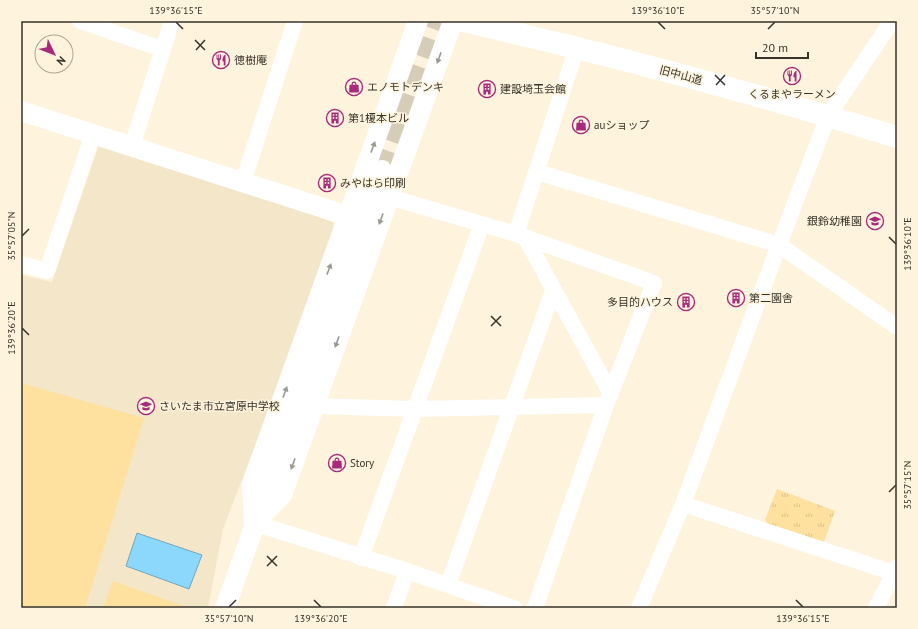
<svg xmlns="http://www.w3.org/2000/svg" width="918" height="629" font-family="'PT Sans','Noto Sans JP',sans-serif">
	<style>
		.built { fill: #f4e6c8 }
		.green { fill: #fee09f }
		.park { fill: url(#park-tufts) }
		.water { fill: #8cd8fc; stroke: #72a6bd }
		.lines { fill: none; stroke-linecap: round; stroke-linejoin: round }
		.tertiary-tunnel { stroke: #d6cdb8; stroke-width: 20; stroke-dasharray: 20 10; stroke-linecap: butt }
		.minor { stroke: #fff; stroke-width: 16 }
		.tertiary { stroke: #fff; stroke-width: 20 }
		.secondary { stroke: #fff; stroke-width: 22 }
		.oneway { fill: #9b9994 }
		.ticks { fill: none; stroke: #37332a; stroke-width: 1.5 }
		.labels { text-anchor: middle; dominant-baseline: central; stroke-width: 3; stroke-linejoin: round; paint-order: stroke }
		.poi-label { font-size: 11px; fill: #37332a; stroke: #fef3dc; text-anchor: start }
		.street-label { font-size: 11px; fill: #37332a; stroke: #fef3dc }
		.neatline { fill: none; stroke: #37332a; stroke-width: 1.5 }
		.ticks-label { font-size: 10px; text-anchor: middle; fill: #37332a }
	</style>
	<defs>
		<pattern id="park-tufts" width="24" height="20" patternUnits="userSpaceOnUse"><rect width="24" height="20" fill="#fee09f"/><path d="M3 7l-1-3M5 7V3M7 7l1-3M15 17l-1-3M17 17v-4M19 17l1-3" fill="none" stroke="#dac189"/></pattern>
	</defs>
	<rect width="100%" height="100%" fill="#fef3dc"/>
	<path class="built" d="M 99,145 L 331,221 L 338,230 L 223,529 L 208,608 L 21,608 L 21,275 L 52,282 Z"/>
	<path class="green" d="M 21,383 L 144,418 L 85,608 L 21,608 Z
		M 113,581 L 189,608 L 103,608 Z"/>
	<path class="park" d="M 777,489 L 835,511 L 823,544 L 770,527 L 765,520 Z"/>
	<path class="water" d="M 137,533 L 202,555 L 189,589 L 126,566 Z"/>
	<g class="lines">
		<path class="tertiary-tunnel" d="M 382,170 L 435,21"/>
		<path class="minor" d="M 80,21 L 162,49
			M 132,146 L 172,21
			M 537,172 L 779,245 L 828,116 L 892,21
			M 243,182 L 295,21
			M 389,197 L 516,234 L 654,283 L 606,405 L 535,608
			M 516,234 L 577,47
			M 525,237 L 611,394
			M 21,264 L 47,271 L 93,134
			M 314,406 L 415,409 L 606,405
			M 683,504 L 894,573
			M 254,523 L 407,571 L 514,608
			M 361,558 L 482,224
			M 448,585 L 553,291
			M 394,608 L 407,571
			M 639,608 L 683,504 L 779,245 L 897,327
			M 876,608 L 897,567"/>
		<path class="tertiary" d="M 21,111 L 348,216
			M 254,523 L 282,495 L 453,21
			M 254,523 L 252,484 L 418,21
			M 225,608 L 382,170"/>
		<path class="secondary" d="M 463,21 C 609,54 754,93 897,137"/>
	</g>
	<defs><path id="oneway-solid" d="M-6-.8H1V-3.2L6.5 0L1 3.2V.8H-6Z"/></defs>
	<g class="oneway">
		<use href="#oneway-solid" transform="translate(439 58) rotate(110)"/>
		<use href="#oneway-solid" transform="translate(373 147) rotate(-70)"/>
		<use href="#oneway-solid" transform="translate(381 219) rotate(110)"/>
		<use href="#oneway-solid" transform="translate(329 269) rotate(-70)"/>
		<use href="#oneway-solid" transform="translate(337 342) rotate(110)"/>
		<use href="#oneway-solid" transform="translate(285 392) rotate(-70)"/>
		<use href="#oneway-solid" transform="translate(293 464) rotate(110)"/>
	</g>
	<path class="ticks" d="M 176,22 L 183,29M 658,22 L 665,29M 768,29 L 775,22M 195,40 L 205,50M 196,50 L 205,40M 715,75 L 725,85M 716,85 L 725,75M 22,236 L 29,229M 889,237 L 896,244M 491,316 L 501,326M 491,326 L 501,316M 22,328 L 29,335M 889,492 L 896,485M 267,556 L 277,566M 267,566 L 277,556M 314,600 L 321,607M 796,600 L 803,607M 229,607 L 236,600"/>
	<defs>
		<g id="restaurant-ring" transform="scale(0.9)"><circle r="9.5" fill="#fef3dc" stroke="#a82a7c" stroke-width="1.5"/><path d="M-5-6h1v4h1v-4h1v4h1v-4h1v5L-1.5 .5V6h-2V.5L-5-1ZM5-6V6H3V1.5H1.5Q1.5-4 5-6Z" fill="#a82a7c"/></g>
		<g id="shop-ring" transform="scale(0.9)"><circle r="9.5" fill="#fef3dc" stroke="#a82a7c" stroke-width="1.5"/><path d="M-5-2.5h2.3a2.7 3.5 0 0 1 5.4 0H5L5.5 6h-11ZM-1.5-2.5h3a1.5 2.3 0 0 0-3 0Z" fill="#a82a7c"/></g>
		<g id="building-ring" transform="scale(0.9)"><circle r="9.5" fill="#fef3dc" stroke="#a82a7c" stroke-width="1.5"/><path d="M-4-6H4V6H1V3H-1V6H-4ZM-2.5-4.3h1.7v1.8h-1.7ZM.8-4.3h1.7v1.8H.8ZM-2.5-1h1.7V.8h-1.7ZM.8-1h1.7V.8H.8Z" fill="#a82a7c"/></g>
		<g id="school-ring" transform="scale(0.9)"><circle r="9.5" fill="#fef3dc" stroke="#a82a7c" stroke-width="1.5"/><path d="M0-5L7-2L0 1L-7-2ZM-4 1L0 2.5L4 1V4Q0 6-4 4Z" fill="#a82a7c"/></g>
	</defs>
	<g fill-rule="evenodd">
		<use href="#restaurant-ring" x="221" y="60"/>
		<use href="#restaurant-ring" x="792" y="76"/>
		<use href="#shop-ring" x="354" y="87"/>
		<use href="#building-ring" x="487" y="89"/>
		<use href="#building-ring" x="335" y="118"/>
		<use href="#shop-ring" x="581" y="125"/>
		<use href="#building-ring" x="327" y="183"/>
		<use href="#school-ring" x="875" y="221"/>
		<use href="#building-ring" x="736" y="298"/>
		<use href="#building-ring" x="686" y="302"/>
		<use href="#school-ring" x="146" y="406"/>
		<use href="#shop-ring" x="337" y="463"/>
	</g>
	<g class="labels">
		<g class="poi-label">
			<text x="234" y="60">徳樹庵</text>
			<text x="367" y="87">エノモトデンキ</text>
			<text x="500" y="89">建設埼玉会館</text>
			<text x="792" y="94" text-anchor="middle">くるまやラーメン</text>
			<text x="348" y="118">第1榎本ビル</text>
			<text x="594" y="125">auショップ</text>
			<text x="340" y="183">みやはら印刷</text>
			<text x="862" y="221" text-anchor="end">銀鈴幼稚園</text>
			<text x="749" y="298">第二園舎</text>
			<text x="673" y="302" text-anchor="end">多目的ハウス</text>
			<text x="159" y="406">さいたま市立宮原中学校</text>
			<text x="350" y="463">Story</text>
		</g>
		<g class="street-label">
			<text transform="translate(681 75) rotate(15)">旧中山道</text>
		</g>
	</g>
	<rect width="918" height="629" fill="none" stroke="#fef3dc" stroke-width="44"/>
	<g transform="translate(54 54) rotate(133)"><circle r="19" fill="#fef3dc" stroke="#aea695"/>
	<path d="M0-3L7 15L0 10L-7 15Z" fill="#a82a7c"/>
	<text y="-6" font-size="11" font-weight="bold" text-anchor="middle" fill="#37332a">N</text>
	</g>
	<path d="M756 52v6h52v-6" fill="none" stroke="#37332a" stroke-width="2"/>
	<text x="762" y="52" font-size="12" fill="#37332a" stroke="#fef3dc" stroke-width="3" paint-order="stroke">20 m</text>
	<rect x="22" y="22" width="874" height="585" class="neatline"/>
	<g class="ticks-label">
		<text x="176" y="14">139°36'15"E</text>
		<text x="658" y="14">139°36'10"E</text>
		<text x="775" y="14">35°57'10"N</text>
		<text transform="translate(11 236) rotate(-90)" y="4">35°57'05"N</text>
		<text transform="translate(907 244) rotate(-90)" y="4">139°36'10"E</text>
		<text transform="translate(11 328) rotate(-90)" y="4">139°36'20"E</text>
		<text transform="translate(907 485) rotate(-90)" y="4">35°57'15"N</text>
		<text x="229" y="622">35°57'10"N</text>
		<text x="321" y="622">139°36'20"E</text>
		<text x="803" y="622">139°36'15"E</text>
	</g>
</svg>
